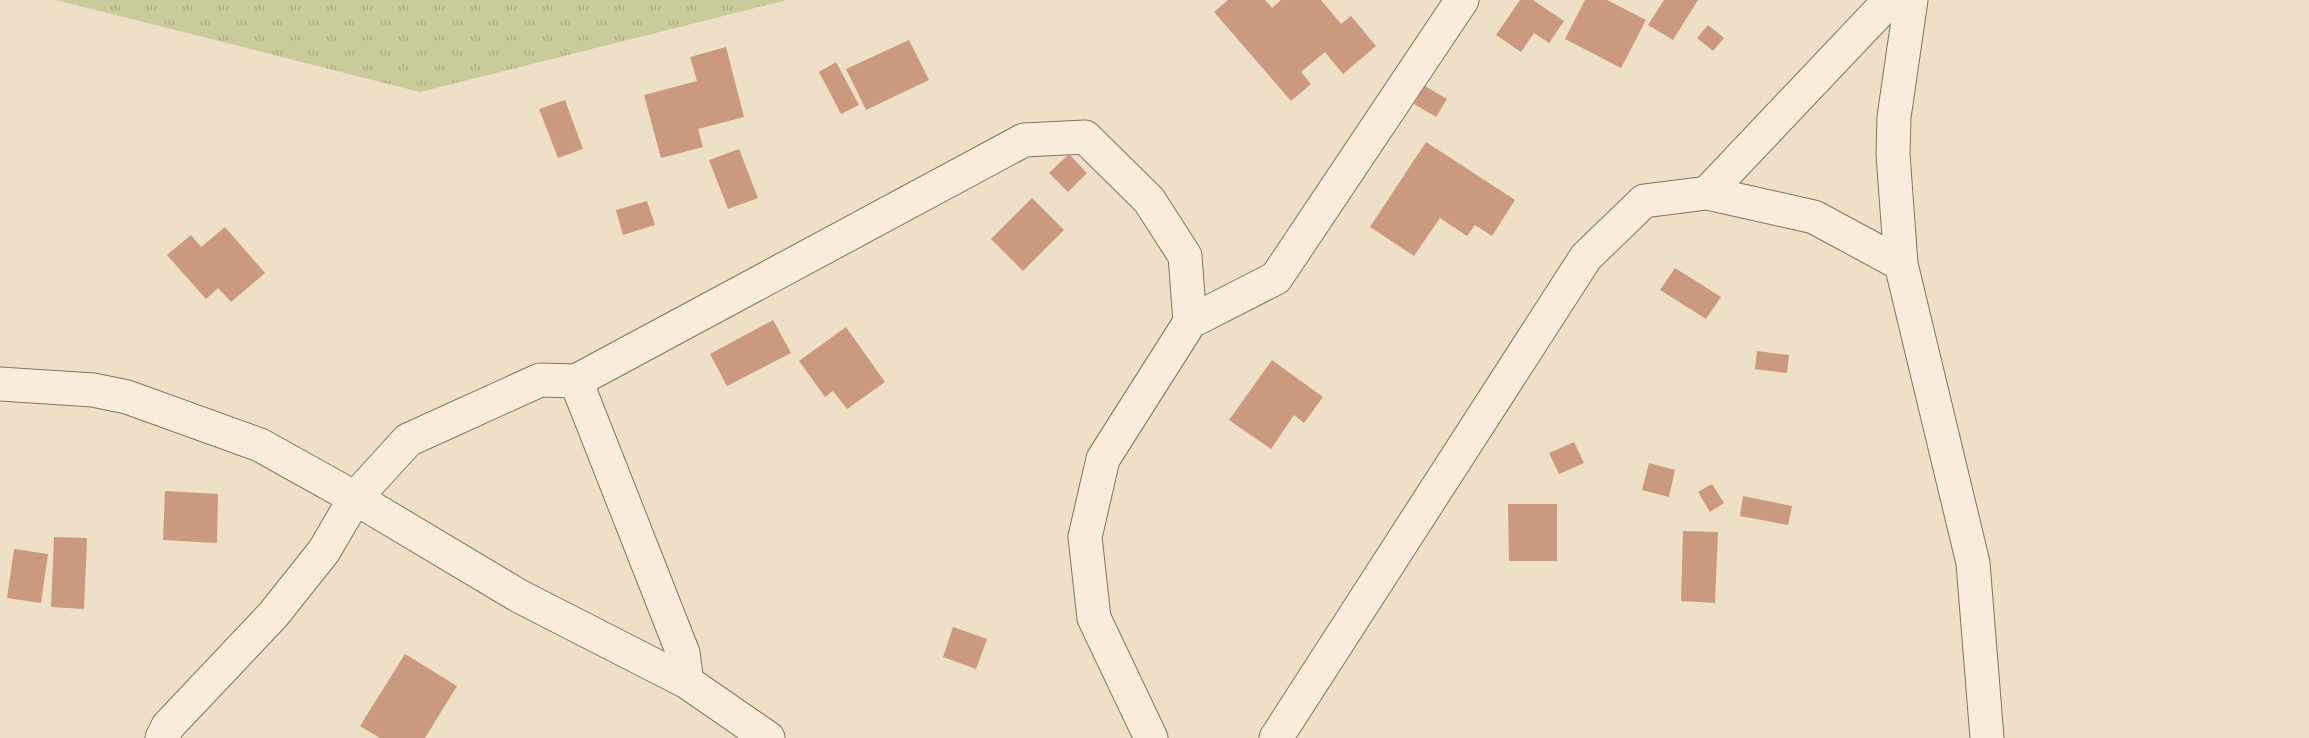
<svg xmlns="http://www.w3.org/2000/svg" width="2309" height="738" font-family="Georgia,serif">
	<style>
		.grass { fill: url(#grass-tufts) }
		.building { fill: #cb997d }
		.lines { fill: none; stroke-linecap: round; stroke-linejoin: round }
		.minor-casing { stroke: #89715c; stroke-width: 35 }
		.minor { stroke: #f8edda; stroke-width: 33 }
	</style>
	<defs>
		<pattern id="grass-tufts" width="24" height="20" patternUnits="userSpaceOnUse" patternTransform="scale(1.5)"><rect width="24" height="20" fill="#c9cc9a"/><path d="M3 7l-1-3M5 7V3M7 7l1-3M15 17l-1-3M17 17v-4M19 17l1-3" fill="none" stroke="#adaf84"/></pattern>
	</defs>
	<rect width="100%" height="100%" fill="#eee0c6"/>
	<path class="grass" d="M 56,0 L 787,0 L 420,92 Z"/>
	<path class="building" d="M 1228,0 L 1265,0 L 1272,8 L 1281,0 L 1321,0 L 1341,24 L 1351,16 L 1376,46 L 1343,74 L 1325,52 L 1301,72 L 1311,84 L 1291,101 L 1214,12 Z
		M 1520,0 L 1533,0 L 1564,21 L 1549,43 L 1534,33 L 1521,52 L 1496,35 Z
		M 1585,0 L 1607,0 L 1646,20 L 1621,68 L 1565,39 Z
		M 1664,0 L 1698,0 L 1673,40 L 1648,25 Z
		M 1708,25 L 1724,38 L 1713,51 L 1697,38 Z
		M 909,40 L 929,80 L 866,110 L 846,69 Z
		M 726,47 L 744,117 L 698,129 L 703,147 L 661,158 L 644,95 L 697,81 L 690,57 Z
		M 836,62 L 859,105 L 841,114 L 819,72 Z
		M 1425,86 L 1447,99 L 1436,117 L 1414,104 Z
		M 565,100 L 583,149 L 558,158 L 539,109 Z
		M 1426,142 L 1515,200 L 1492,236 L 1475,225 L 1467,236 L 1440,218 L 1414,256 L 1370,227 Z
		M 739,149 L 758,198 L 728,209 L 709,160 Z
		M 1069,154 L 1087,173 L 1068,192 L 1049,173 Z
		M 1032,198 L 1064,230 L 1023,271 L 991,239 Z
		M 647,201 L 655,225 L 623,235 L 616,210 Z
		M 225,227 L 265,273 L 231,302 L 218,288 L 206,299 L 167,255 L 191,235 L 201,247 Z
		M 1675,268 L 1721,297 L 1706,319 L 1660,290 Z
		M 773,320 L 791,353 L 727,386 L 710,354 Z
		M 846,327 L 885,382 L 847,409 L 833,391 L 825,397 L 799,361 Z
		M 1757,351 L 1789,355 L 1787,373 L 1755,369 Z
		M 1272,360 L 1323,397 L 1304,423 L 1294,415 L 1271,449 L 1229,420 Z
		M 1574,442 L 1584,463 L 1559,474 L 1549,453 Z
		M 1649,463 L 1675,470 L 1669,497 L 1642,490 Z
		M 1712,484 L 1724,503 L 1710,512 L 1698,492 Z
		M 165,491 L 218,494 L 217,543 L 163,540 Z
		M 1743,496 L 1792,506 L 1788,525 L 1740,516 Z
		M 1508,504 L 1557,504 L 1557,561 L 1509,561 Z
		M 1683,531 L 1718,532 L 1715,603 L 1681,601 Z
		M 54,537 L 87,538 L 84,609 L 51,607 Z
		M 14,549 L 48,554 L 41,603 L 7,598 Z
		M 953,627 L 987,639 L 976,669 L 943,657 Z
		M 405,654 L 457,686 L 425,738 L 380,738 L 360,726 Z"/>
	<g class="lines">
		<g class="minor-casing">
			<path id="minor" d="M 1707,193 L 1814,217 L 1901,264 L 1973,563 L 1987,738
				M 1901,264 L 1893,154 L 1894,117 L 1911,0
				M 0,384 L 93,390 L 127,397 L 260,445 L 355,498 L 519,596 L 687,682 L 768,738
				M 687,682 L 683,653 L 576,381 L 1024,140 L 1085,137 L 1149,200 L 1185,256 L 1190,322
				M 162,738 L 168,726 L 273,615 L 324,551 L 355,498 L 408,440 L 540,380 L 576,381
				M 1151,738 L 1094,618 L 1085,537 L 1103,459 L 1190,322 L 1276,278 L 1462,0
				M 1276,738 L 1586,257 L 1644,201 L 1707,193 L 1890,0"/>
		</g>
		<use href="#minor" class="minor"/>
	</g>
</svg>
